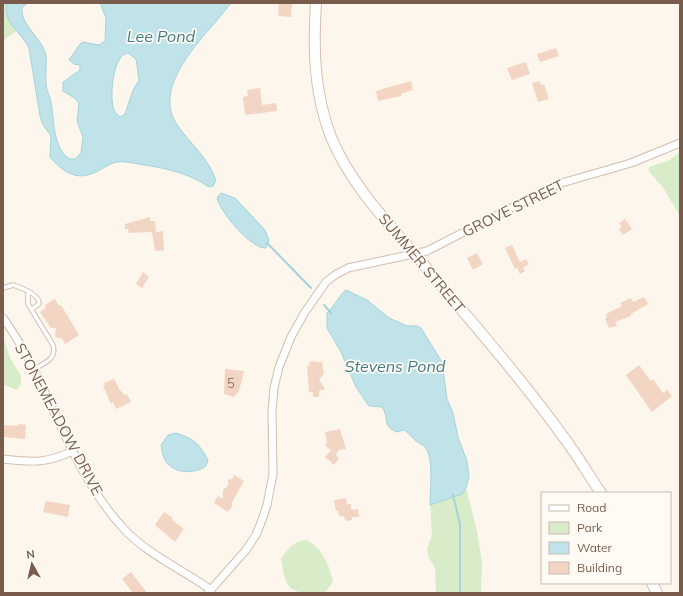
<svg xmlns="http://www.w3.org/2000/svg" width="683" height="596" font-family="Mulish,sans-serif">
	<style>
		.green { fill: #d8ecc9 }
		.water { fill: #bfe3e8; stroke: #a5d3da; fill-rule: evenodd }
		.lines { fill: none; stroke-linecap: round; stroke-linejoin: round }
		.stream { stroke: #a5d3da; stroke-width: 2 }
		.building { fill: #f3d5c3 }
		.service-casing { stroke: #d1beb0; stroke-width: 5.5 }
		.minor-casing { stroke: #d1beb0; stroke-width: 9 }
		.secondary-casing { stroke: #d6c0b0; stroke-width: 12 }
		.service { stroke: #fff; stroke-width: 3.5 }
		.minor { stroke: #fff; stroke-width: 7 }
		.secondary { stroke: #fff; stroke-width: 10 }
		.labels { text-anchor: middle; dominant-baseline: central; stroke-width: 3.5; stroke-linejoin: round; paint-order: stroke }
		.number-label { font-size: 13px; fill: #987a6a }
		.street-label { font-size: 15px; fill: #7a5c4d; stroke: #fffaf3 }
		.water-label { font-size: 16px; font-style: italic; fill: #437c86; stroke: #fffaf3 }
	</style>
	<rect width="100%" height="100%" fill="#fdf6ec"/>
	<path class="green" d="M 3,3 L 7,3 L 9,19 L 16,31 L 3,41 Z
		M 680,152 L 680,216 L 664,189 L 648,170 L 651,166 L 668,161 Z
		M 3,336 L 10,358 L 21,376 L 21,385 L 16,390 L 3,384 Z
		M 466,488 L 477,531 L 482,562 L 481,593 L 436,593 L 435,568 L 428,556 L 427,548 L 432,535 L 430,505 L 462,494 Z
		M 306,540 C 322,547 330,566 333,582 L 325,593 C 291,593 286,594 281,558 C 289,549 293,541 306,540 Z"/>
	<path class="water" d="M 7,3 L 28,3 L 22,7 C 20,26 43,38 46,56 C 47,65 45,75 46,84 C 46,90 50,96 51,102 C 54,119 53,150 70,159 L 75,159 L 81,153 L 83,137 L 77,121 L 79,104 L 76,99 L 63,91 L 63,82 L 80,70 L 80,65 L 74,64 L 69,60 L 80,44 L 83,42 L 99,45 L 105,41 L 106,18 L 100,3 L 231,3 C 209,33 148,85 178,126 C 191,145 209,158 216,181 L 213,186 L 209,187 C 187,172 164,168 139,164 C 132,163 124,161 117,162 C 110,163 104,168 98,171 C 77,182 64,173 50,157 L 51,136 L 42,123 L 40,116 L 29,48 C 22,33 2,22 7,3 ZM 128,53 L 136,59 L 139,80 L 133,90 L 125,114 L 120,117 C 117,114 114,111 113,107 C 110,94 113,55 128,53 Z
		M 221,193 L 235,198 L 265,230 L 269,240 L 266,248 C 251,249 220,212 217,198 Z
		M 346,290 L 367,300 L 389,318 L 407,326 L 417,326 L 421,328 L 442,362 L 447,399 L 453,413 L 458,437 L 467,461 L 469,477 L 466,488 L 462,494 L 430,505 C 430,491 434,457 425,447 C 422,444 418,443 415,440 C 410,436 409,433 404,430 L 397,432 C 381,426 390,418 382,407 L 369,406 L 356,387 L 341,352 L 327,328 L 327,313 C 335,306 339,295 346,290 Z
		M 176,433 C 194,439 199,443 208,460 L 206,466 C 194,475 171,474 164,458 C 162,454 162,449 161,445 L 168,435 Z"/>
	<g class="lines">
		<path class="stream" d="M 267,243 L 311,288
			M 324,305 L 331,313
			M 453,495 L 460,524 L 460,593"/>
	</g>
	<path class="building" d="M 279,3 L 292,3 L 291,17 L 278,16 Z
		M 556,48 L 559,56 L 540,62 L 537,54 Z
		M 526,62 L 530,74 L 512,80 L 507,68 Z
		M 411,81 L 413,90 L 401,94 L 401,96 L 378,101 L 376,91 Z
		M 540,81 L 541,85 L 544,84 L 549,99 L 538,102 L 532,83 Z
		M 260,88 L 262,105 L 276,103 L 277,111 L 245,115 L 243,97 L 248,96 L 247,90 Z
		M 150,217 L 150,221 L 155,221 L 156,232 L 163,231 L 164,250 L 155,251 L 152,232 L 129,233 L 128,229 L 125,229 L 125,224 Z
		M 625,219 L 632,229 L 623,235 L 619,229 L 622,227 L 619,223 Z
		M 512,245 L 520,262 L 526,259 L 529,264 L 523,268 L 525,271 L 520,274 L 517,268 L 515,269 L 505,248 Z
		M 477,253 L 483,264 L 473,270 L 467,258 Z
		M 143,272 L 149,277 L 142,288 L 136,284 Z
		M 644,297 L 648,304 L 631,314 L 631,316 L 615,322 L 617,326 L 609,328 L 605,318 L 607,317 L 606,314 L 622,306 L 620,303 L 631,298 L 633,302 Z
		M 55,299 L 59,306 L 61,305 L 79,335 L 65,344 L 62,338 L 57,338 L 55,335 L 56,328 L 51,328 L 40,312 L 46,308 L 45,305 Z
		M 315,361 L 315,362 L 322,362 L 324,374 L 319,379 L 325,389 L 319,391 L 319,397 L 313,397 L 313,392 L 309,392 L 307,366 L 310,366 L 309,362 Z
		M 639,365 L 651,381 L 653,379 L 663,393 L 667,390 L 672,396 L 652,412 L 626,375 Z
		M 225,369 L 244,371 L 239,391 L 234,397 L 224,394 Z
		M 114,379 L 119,389 L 125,395 L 127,394 L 131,402 L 116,409 L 113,402 L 111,404 L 103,386 L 105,385 L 104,383 Z
		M 19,424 L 26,425 L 25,439 L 3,437 L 3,425 L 18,426 Z
		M 340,429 L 346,449 L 339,450 L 336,455 L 339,458 L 334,465 L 325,457 L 331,450 L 324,445 L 327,444 L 325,432 Z
		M 234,475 L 244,481 L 231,504 L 233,505 L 228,512 L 214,503 L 218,496 L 223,499 L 223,490 L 228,486 L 228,480 L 232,479 Z
		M 346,498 L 347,504 L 351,504 L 351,510 L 358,509 L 359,517 L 352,517 L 352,520 L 346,521 L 343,516 L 339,516 L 338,511 L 336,511 L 334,500 Z
		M 46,501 L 70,505 L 68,517 L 43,512 Z
		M 164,512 L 173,518 L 172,520 L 184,529 L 175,542 L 155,525 Z
		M 131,572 L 147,593 L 133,593 L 122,579 Z"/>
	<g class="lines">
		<g class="service-casing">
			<path id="service" d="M 3,288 L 13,285 C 22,288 40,295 39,304 L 32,309
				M 28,293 L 28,304 L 53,345 C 57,359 45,363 34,369"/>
		</g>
		<g class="minor-casing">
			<path id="minor" d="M 3,318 C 51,384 68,469 124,529 C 148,555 182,569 211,590
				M 3,459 C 33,462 45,464 73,451
				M 208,593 L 246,550 L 256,535 L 262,520 L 267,505 L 273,474 L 272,411 L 274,388 L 279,367 L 291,337 L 305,312 L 326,282 L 335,275 L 348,268 L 427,251 L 558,184 L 631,163 L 680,143"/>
		</g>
		<g class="secondary-casing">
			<path id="secondary" d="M 316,3 C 313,49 314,93 331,137 C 352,188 394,229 429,271 C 474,325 521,378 562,435 C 576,453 588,474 601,493
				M 652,583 L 657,593"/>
		</g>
		<use href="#service" class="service"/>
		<use href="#minor" class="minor"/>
		<use href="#secondary" class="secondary"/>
	</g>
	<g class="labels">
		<g class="number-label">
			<text x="231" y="383">5</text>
		</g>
		<g class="street-label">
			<text transform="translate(513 208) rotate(-26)">GROVE STREET</text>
			<text transform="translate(422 263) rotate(50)">SUMMER STREET</text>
			<text transform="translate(59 419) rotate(62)">STONEMEADOW DRIVE</text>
		</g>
		<g class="water-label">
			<text x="161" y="36">Lee Pond</text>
			<text x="395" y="366">Stevens Pond</text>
		</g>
	</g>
	<rect width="683" height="596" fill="none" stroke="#7a5c4d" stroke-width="8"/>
	<rect x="541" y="492" width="130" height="92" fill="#fffaf3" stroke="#cabbb1"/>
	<rect x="549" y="505" width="20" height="6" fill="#ffffff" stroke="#cabbb1"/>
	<text x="577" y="512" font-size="12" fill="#7a5c4d">Road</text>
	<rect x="549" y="522" width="20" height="12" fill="#d8ecc9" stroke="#cabbb1"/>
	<text x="577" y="532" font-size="12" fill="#7a5c4d">Park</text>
	<rect x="549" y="542" width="20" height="12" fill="#bfe3e8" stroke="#cabbb1"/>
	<text x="577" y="552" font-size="12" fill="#7a5c4d">Water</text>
	<rect x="549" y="562" width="20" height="12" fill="#f3d5c3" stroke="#cabbb1"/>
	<text x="577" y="572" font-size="12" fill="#7a5c4d">Building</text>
	<g transform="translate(32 564) rotate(352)" stroke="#fffaf3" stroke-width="3" paint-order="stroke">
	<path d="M0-3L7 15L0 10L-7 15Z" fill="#7a5c4d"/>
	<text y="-6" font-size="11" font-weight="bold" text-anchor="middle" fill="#7a5c4d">N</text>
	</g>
</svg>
